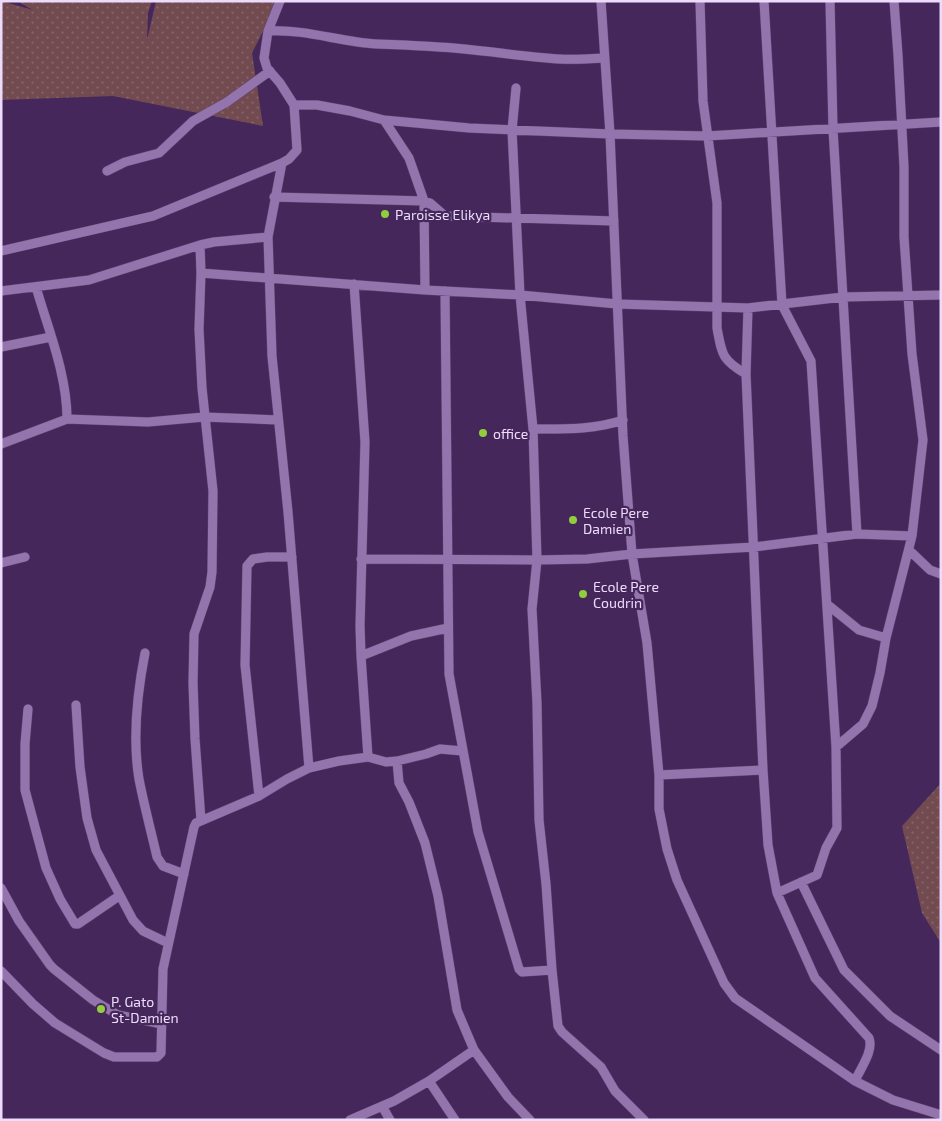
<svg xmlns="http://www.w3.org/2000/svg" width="942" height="1121" font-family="'Exo 2',sans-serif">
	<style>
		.grass { fill: url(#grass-dots) }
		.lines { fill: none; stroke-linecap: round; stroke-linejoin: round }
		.street-casing { stroke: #5d436f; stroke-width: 10 }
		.street { stroke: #9474ad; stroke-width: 9 }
		.poi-dot { fill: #92cd3e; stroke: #45275b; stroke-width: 2 }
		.labels { text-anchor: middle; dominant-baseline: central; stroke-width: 4.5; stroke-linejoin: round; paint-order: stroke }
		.poi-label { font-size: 14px; fill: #ecdbfb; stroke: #45275b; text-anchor: start }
	</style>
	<defs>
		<pattern id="grass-dots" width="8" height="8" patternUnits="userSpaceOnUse" patternTransform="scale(1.25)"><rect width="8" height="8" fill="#724b51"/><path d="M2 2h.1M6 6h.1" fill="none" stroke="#86646b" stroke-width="1.8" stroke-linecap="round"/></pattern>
	</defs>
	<rect width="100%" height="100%" fill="#45275b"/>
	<path class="grass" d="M 1,1 L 33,10 L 17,1 L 152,1 L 148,13 L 147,40 L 156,1 L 278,1 L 252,53 L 263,126 L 113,96 L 1,100 Z
		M 941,783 L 941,943 L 922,913 L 902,826 Z"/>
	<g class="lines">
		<g class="street-casing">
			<path id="street" d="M 280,1 L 268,31 L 264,58 L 267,68 L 280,83 L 294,105 L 317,105 L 350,111 L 384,120 L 469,128 L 610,134 L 707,136 L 941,122
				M 601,1 L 610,134 L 623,436 L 632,554 L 647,643 L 659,775 L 659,809 L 667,849 L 677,880 L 724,983 L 735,998 L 855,1081 L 893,1100 L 941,1115
				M 700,1 L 703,101 L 717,203 L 717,328 C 722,355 722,360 746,374
				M 764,1 L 782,305 L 811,361 L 836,747 L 837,828 L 826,848 L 817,875 L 777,893
				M 830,1 L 833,129 L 857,534
				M 268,31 C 308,29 339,42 377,44 C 406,45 435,46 464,49 C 496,52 527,57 559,59 C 574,60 589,59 605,58
				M 516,88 L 512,130 L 520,295 L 533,429 L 537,560 L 532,609 L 537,703 L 539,820 L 546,884 L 552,970 L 558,1026 L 562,1032 L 601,1067 L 615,1091 L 644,1120
				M 294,105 L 297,150 L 289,159 L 282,163 L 268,237 L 272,356 L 288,512 L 309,768
				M 384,120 L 409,158 L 424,201 L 425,290
				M 107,171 L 125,162 L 159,153 L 193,121 L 227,102 L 270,71
				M 274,197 L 424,201 L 430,203 L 445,216 L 614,221
				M 200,245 L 201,273 L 199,329 L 202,388 L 213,491 L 212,572 L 210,587 L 194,634 L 193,683 L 195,739 L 201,820
				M 1,251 L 153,216 L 282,163
				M 201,273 L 425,290 L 520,295 L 617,304 L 716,307 L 748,308 L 843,297 L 941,295
				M 354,284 L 365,442 L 360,626 L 361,656 L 368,757
				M 36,287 C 48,329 67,374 67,419
				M 1,291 L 89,280 L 200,245 L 214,242 L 268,237
				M 445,291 L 449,674 L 478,832 L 519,969 L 522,972 L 552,970
				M 748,308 L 746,374 L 763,770 L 768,845 L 777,893 L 815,978 L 869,1038 C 874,1051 860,1069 855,1081
				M 1,347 L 51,337
				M 533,429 C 563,429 594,430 623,420
				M 1,444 L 67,419 L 148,422 L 204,417 L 278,420
				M 909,550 L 930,570 L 941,574
				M 361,559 L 537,560 L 587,559 L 632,554 L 754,547 L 857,534 L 912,536
				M 1,563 L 25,557
				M 828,605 L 859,630 L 886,638
				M 145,653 C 137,694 132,737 139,779 C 144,805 151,831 157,857 L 163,866 L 184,874
				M 361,656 L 411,636 L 448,628
				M 76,705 L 80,767 L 87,818 L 96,850 L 133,920 L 143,931 L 168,943
				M 28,709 L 25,744 L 25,790 L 46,868 L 60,899 L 75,924 L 78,924 L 119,896
				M 836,747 L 863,724 L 872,706 L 880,673 L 886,638 L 912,536 L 923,440 L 912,354 L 904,237 L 904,167 L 898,55 L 894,1
				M 397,761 L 399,783 L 409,802 L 425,843 L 438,896 L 457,1010 L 474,1050 L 508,1097 L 530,1120
				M 659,775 L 763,770
				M 259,796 L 245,665 L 247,566 L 253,559 L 267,557 L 292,557
				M 801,882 L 844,970 L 890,1016 L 941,1050
				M 1,888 L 19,921 L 50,965 L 54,969 L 93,1000 L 118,1015 L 162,1024
				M 1,971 L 33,1004 L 55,1023 L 104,1053 L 114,1057 L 157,1057 L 161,1053 L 163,969 L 194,827 L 196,823 L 259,796 L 287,779 L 309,768 L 339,761 L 368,757 L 386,762 L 397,761 L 426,754 L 440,749 L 463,751
				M 429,1081 L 455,1120
				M 382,1106 L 390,1120
				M 350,1120 L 394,1101 L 429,1081 L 474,1050"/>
		</g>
		<use href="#street" class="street"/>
	</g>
	<g class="poi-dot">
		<circle cx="385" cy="214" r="5"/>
		<circle cx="483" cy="433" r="5"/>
		<circle cx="573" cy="520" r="5"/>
		<circle cx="583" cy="594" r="5"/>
		<circle cx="101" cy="1009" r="5"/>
	</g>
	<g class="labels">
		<g class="poi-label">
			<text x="395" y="214">Paroisse Elikya</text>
			<text x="493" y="433">office</text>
			<text x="583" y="512">Ecole Pere<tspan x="583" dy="16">Damien</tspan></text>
			<text x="593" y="586">Ecole Pere<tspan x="593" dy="16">Coudrin</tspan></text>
			<text x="111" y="1001">P. Gato<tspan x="111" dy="16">St-Damien</tspan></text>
		</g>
	</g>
	<rect width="942" height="1121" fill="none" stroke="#ecdbfb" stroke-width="5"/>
</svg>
